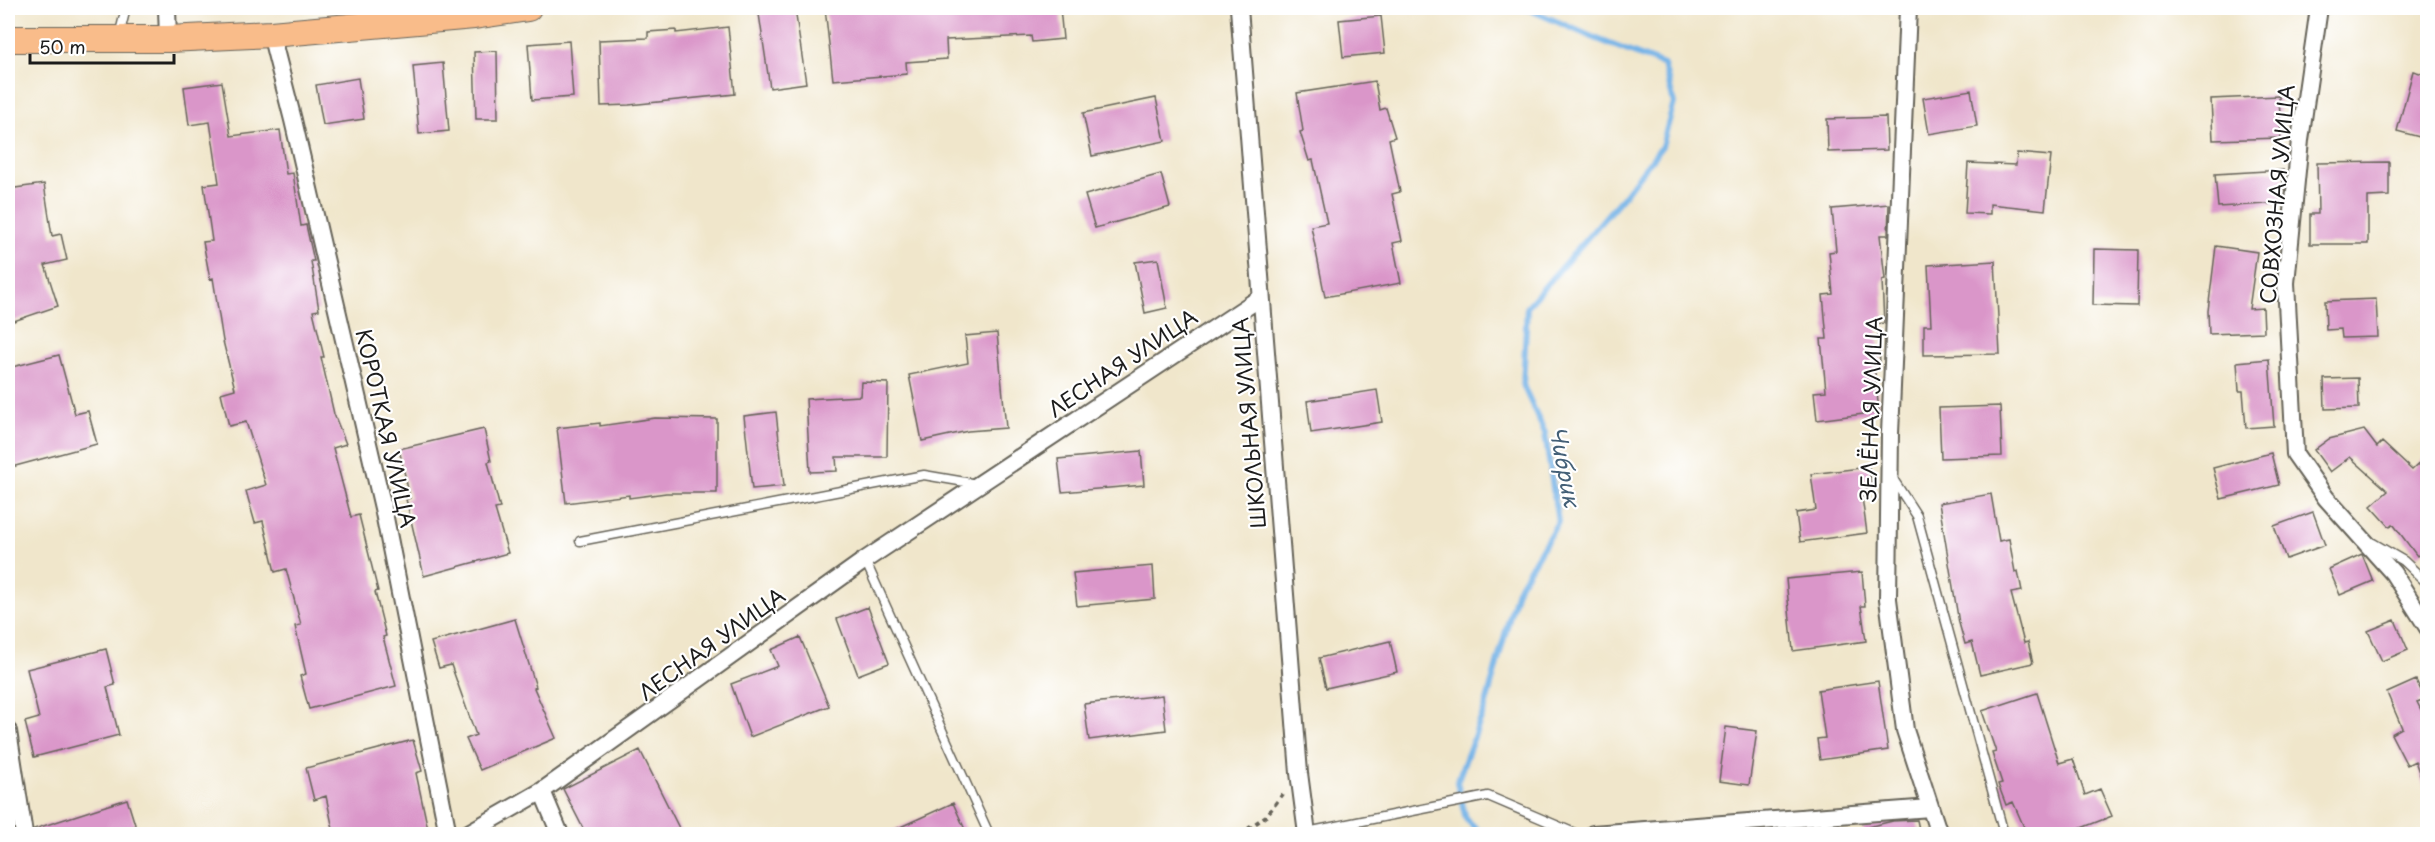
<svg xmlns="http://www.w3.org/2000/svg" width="2435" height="842" font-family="'Playpen Sans',sans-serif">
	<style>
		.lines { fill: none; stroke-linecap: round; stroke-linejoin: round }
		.stream { stroke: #74b3e7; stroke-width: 6 }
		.building { fill: #da96c9 }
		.service-casing { stroke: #666359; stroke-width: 11 }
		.minor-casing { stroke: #666359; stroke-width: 20 }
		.primary-casing { stroke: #666359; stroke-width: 28 }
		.path { stroke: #666359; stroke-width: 4; stroke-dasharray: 4.5 4.5; stroke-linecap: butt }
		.service { stroke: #fff; stroke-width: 8 }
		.minor { stroke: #fff; stroke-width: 16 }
		.primary { stroke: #f9bc8a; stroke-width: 26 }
		.labels { text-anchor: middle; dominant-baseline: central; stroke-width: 4.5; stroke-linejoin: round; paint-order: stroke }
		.street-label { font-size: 21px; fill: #1c1c1c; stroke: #fff }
		.water-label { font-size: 22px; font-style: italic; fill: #446077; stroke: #fff }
	</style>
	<rect width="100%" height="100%" fill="#fff"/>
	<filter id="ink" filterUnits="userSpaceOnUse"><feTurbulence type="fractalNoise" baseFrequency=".0167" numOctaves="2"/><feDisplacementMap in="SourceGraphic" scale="12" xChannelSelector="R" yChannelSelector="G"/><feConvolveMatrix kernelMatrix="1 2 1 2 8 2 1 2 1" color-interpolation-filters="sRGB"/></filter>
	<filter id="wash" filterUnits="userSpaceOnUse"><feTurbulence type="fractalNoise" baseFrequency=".008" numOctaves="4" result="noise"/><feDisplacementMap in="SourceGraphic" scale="24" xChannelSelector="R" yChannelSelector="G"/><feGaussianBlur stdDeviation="1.35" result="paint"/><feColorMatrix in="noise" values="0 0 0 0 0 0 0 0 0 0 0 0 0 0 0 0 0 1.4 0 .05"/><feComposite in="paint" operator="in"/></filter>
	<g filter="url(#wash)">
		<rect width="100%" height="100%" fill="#f0e6cb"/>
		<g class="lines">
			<path class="stream" d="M 1482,834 L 1466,819 L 1457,782 L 1485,708 L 1517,590 L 1558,522 L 1545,433 L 1523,385 L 1527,307 L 1622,198 L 1662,146 L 1674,103 L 1664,65 L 1592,37 L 1526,8"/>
		</g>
		<g id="blocks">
			<path class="building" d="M 825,8 L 1060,8 L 1063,39 L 1032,42 L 1031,36 L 946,40 L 947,59 L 906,62 L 907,74 L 833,80 Z
				M 795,9 L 806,83 L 770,88 L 759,14 Z
				M 1381,16 L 1385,53 L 1343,57 L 1339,20 Z
				M 728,27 L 735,94 L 629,105 L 601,106 L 599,40 L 648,38 L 648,32 L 676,30 L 676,33 Z
				M 569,41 L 573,97 L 532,100 L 528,44 Z
				M 497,51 L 498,119 L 476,119 L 474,52 Z
				M 443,63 L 449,131 L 419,134 L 413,66 Z
				M 2413,71 L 2427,75 L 2427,139 L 2397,131 Z
				M 358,78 L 364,119 L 323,125 L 316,85 Z
				M 1375,81 L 1380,110 L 1386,108 L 1395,137 L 1389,139 L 1400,192 L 1392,194 L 1402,241 L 1393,243 L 1401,283 L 1325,297 L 1311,226 L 1327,223 L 1313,160 L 1309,161 L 1300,132 L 1303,131 L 1297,93 Z
				M 222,82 L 231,136 L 280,130 L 286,174 L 293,173 L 301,226 L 306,225 L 314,261 L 311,261 L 319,310 L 313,311 L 324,357 L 321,357 L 334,414 L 346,444 L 333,448 L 351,517 L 359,515 L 378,591 L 375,592 L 386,636 L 383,637 L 396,686 L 309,709 L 300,676 L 306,674 L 295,626 L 301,625 L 286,569 L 275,572 L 263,521 L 255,523 L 246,491 L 266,485 L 246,422 L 229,426 L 221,393 L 235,389 L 223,341 L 213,278 L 210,279 L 203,242 L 212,241 L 204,185 L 219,183 L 210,122 L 189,125 L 184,87 Z
				M 1971,90 L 1977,126 L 1929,134 L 1923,98 Z
				M 2279,96 L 2281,138 L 2213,140 L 2211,99 Z
				M 1156,98 L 1165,141 L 1092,156 L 1083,113 Z
				M 1886,117 L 1887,150 L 1828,152 L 1827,119 Z
				M 2017,153 L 2051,156 L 2045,210 L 1990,204 L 1990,214 L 1965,213 L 1968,163 L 2016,165 Z
				M 2389,162 L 2389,196 L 2368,197 L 2368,244 L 2310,244 L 2310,214 L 2318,214 L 2317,163 Z
				M 2283,170 L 2283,203 L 2218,207 L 2215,174 Z
				M 1161,174 L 1170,207 L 1095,228 L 1085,195 Z
				M 44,184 L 52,236 L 61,234 L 67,260 L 45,265 L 58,306 L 8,323 L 8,189 Z
				M 1889,204 L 1888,235 L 1880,235 L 1885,279 L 1882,280 L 1884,323 L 1877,324 L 1880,363 L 1874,364 L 1879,412 L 1817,420 L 1814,392 L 1826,391 L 1821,339 L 1827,339 L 1823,295 L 1833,294 L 1829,252 L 1836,251 L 1832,209 Z
				M 2216,246 L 2257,252 L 2249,309 L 2263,308 L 2264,332 L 2209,334 L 2208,311 Z
				M 2094,249 L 2138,250 L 2137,306 L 2093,305 Z
				M 1158,259 L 1167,308 L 1145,313 L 1135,262 Z
				M 1995,261 L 2000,354 L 1924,355 L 1924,325 L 1931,325 L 1928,265 Z
				M 2376,299 L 2378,337 L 2342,338 L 2341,329 L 2326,330 L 2325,301 Z
				M 997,333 L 1006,428 L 968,431 L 922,441 L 909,375 L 968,363 L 965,336 Z
				M 59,355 L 75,414 L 88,411 L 97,444 L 8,468 L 8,368 Z
				M 2269,359 L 2274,426 L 2246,428 L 2243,391 L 2239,391 L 2237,362 Z
				M 2358,378 L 2359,408 L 2325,409 L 2324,379 Z
				M 861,382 L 888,383 L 887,457 L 836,457 L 837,471 L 810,472 L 806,399 L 860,396 Z
				M 1377,390 L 1382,422 L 1311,433 L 1307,401 Z
				M 2000,406 L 2002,456 L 1941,458 L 1939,408 Z
				M 776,412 L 784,486 L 752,489 L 744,416 Z
				M 655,418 L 717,419 L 717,493 L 666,493 L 629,498 L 629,495 L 566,503 L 557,428 L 600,423 L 600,426 Z
				M 484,429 L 491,461 L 488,462 L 500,508 L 495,509 L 508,553 L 424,576 L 406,499 L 410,498 L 399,449 Z
				M 2364,430 L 2377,447 L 2382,442 L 2412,470 L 2427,456 L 2427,548 L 2417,556 L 2393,524 L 2390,527 L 2371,506 L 2388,491 L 2350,457 L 2330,472 L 2314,450 L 2329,439 Z
				M 1141,451 L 1144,485 L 1062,492 L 1058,459 Z
				M 2271,453 L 2279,485 L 2221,499 L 2213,468 Z
				M 1869,467 L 1872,488 L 1861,490 L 1867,533 L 1800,542 L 1796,513 L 1816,510 L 1811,474 Z
				M 1991,494 L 1999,541 L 2009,539 L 2015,572 L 2018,571 L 2022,591 L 2011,593 L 2024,643 L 2028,642 L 2033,663 L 1980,675 L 1972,642 L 1965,644 L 1959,623 L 1939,503 Z
				M 2313,512 L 2325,545 L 2286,559 L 2274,526 Z
				M 2362,554 L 2373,581 L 2340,595 L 2329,569 Z
				M 1153,566 L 1155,599 L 1077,606 L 1073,573 Z
				M 1862,572 L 1865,606 L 1861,606 L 1866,641 L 1793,651 L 1786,579 Z
				M 868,607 L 889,663 L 858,675 L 837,619 Z
				M 515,619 L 536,687 L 534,688 L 556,738 L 480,770 L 466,739 L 476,735 L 451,665 L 439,668 L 431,642 Z
				M 2395,620 L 2408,650 L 2382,661 L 2368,631 Z
				M 800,637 L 829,706 L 750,737 L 731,684 L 778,666 L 771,650 Z
				M 1390,641 L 1397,672 L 1326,688 L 1319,658 Z
				M 106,649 L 115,685 L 107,687 L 119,735 L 34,757 L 25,722 L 39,718 L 27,669 Z
				M 2416,680 L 2425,699 L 2417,702 L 2427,722 L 2427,791 L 2426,792 L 2415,761 L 2407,765 L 2391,734 L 2402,728 L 2387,693 Z
				M 1878,681 L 1888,750 L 1820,760 L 1817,739 L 1825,738 L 1818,690 Z
				M 2037,693 L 2059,763 L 2073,759 L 2085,795 L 2100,789 L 2112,816 L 2066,834 L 2027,834 L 2013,802 L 2006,805 L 1998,784 L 2002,783 L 1992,753 L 1996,752 L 1982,711 Z
				M 1162,695 L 1166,730 L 1089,740 L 1084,704 Z
				M 1726,727 L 1757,731 L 1749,785 L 1719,781 Z
				M 413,740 L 422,771 L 416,773 L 429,834 L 334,834 L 326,796 L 314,800 L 306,768 Z
				M 640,750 L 682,834 L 586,834 L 563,789 Z
				M 127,799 L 137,831 L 125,834 L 34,834 L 34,829 Z
				M 953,803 L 967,834 L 885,834 Z
				M 1917,820 L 1920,834 L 1864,834 L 1863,828 L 1893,821 Z"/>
		</g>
	</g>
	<g filter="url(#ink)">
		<use href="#blocks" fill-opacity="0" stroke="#666359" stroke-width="1.5"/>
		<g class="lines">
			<g class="service-casing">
				<path id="service" d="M 119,36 L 126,8
					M 1893,479 L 1917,516 L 2004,834
					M 580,541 L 924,475 L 977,484
					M 2373,543 L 2404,561 L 2428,584
					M 865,560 L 989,834
					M 1307,832 L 1488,796 L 1577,834"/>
			</g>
			<g class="minor-casing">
				<path id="minor" d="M 167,8 L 168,39
					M 1239,8 L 1299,773 L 1307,834
					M 1908,8 L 1890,434 L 1888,599 L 1905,730 L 1939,834
					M 2319,8 L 2300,140 L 2286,283 L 2295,454 L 2326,498 L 2393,573 L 2428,628
					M 271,34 L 293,120 L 383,508 L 448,834
					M 8,731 L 24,834
					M 542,791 L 560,834
					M 467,834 L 542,791 L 865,560 L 1260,298
					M 1593,834 L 1930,808"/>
			</g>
			<g class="primary-casing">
				<path id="primary" d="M 8,39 L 168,39 L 271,34 L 474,16 L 528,8"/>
			</g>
			<path class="path" d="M 1241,834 L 1266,816 L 1283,794"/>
			<use href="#service" class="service"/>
			<use href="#minor" class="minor"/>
			<use href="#primary" class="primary"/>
		</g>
	</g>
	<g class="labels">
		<g class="street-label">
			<text transform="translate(2276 194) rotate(-85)">СОВХОЗНАЯ УЛИЦА</text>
			<text transform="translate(1122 362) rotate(-34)">ЛЕСНАЯ УЛИЦА</text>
			<text transform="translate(1870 409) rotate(-88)">ЗЕЛЁНАЯ УЛИЦА</text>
			<text transform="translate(1248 423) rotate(-95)">ШКОЛЬНАЯ УЛИЦА</text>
			<text transform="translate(387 428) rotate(77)">КОРОТКАЯ УЛИЦА</text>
			<text transform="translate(711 643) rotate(-36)">ЛЕСНАЯ УЛИЦА</text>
		</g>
		<g class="water-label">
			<text transform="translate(1566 466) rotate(79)">Чибрик</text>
		</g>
	</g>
	<rect width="2435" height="842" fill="none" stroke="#fff" stroke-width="30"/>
	<path d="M30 54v9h144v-9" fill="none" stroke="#1c1c1c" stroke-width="3"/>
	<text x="39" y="54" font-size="18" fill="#1c1c1c" stroke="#ffffff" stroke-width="4.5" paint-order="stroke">50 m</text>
</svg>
